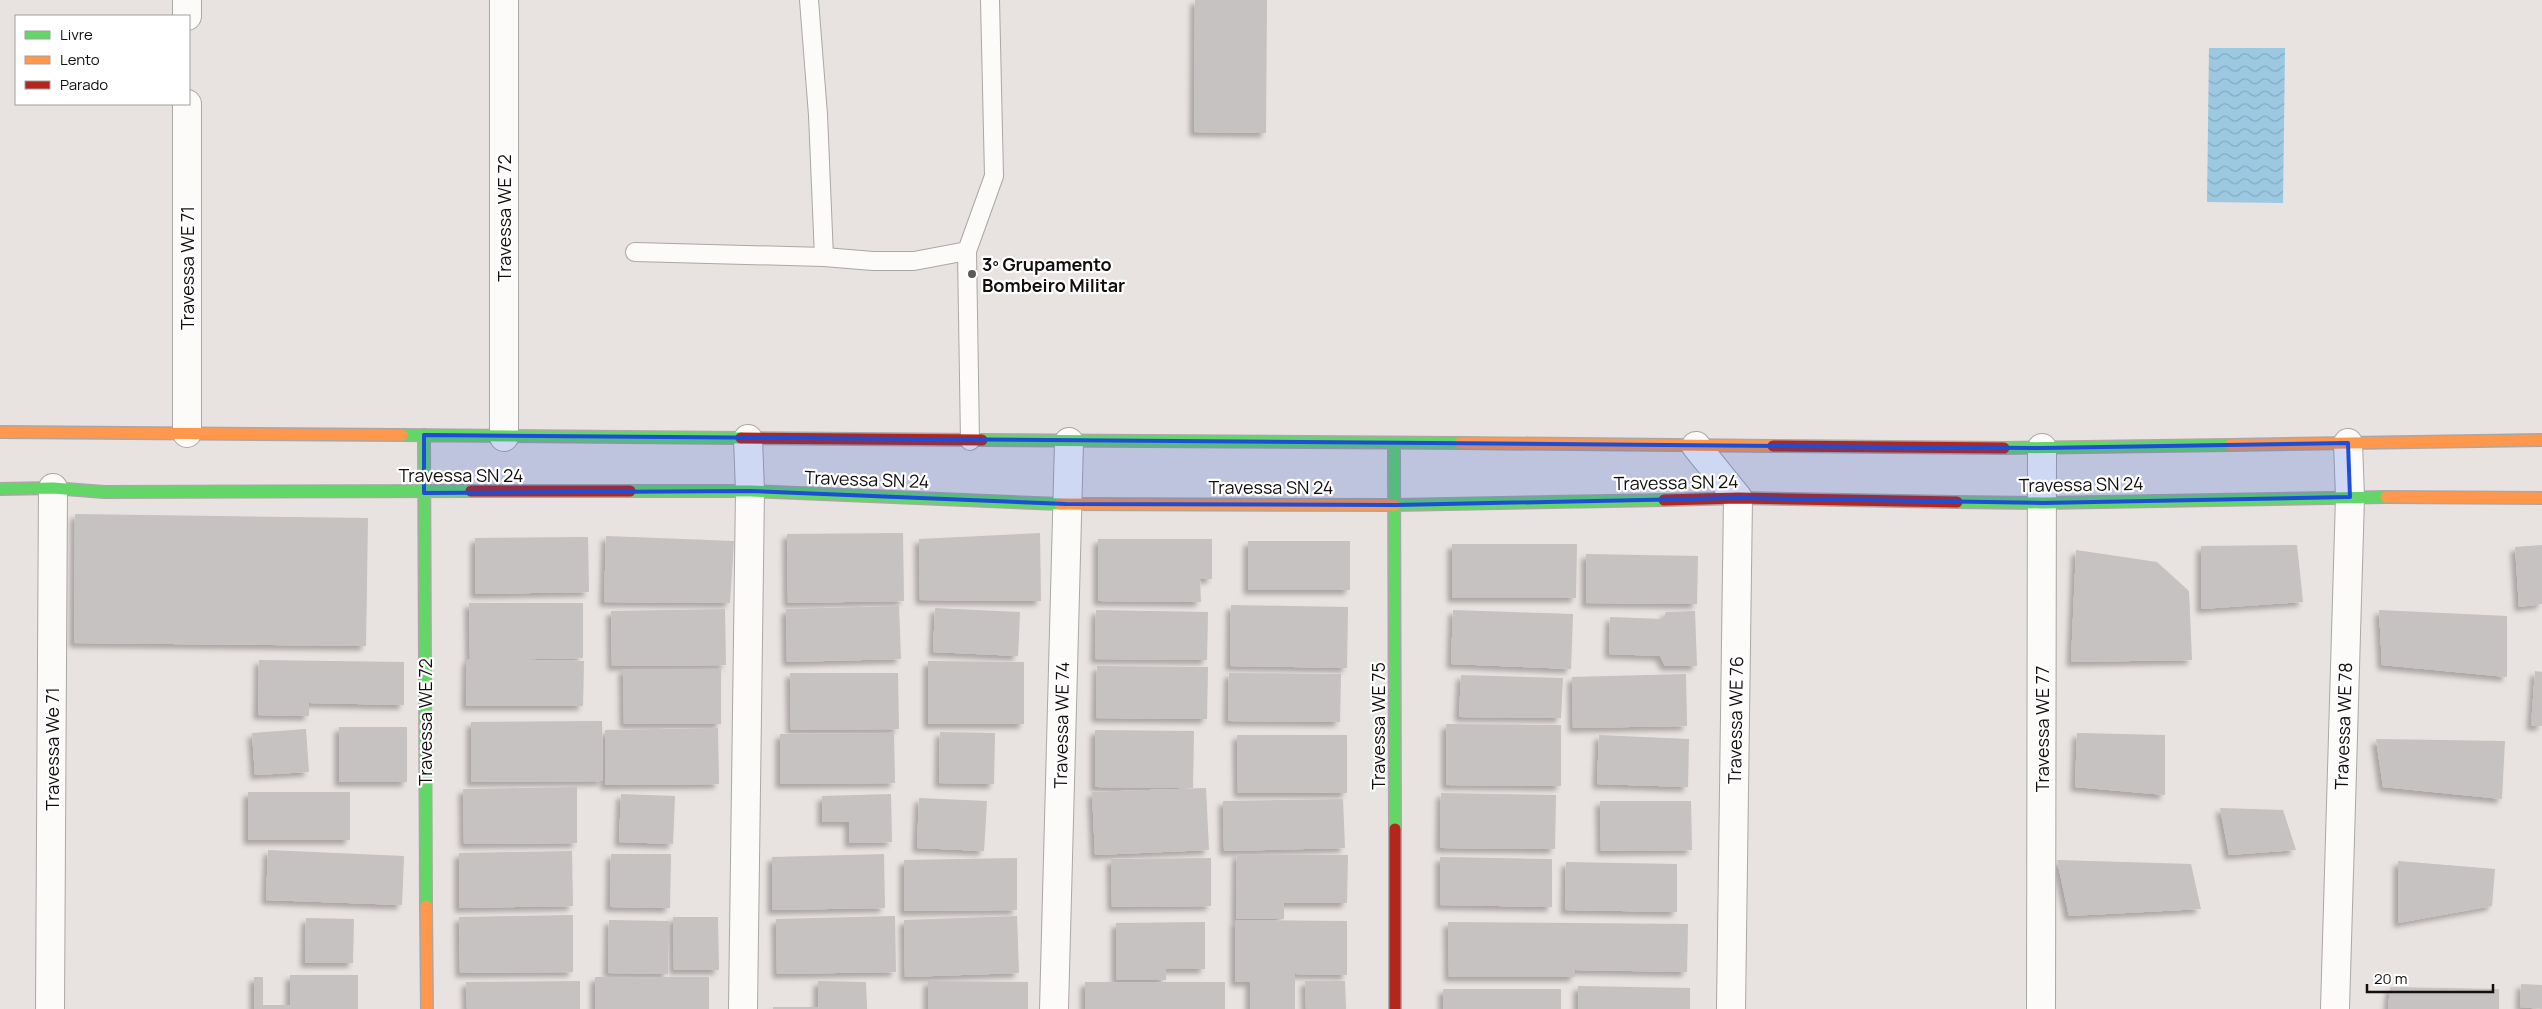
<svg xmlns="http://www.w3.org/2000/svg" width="2542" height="1009" font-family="Manrope,sans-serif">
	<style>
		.water { fill: url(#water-waves) }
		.building { fill: #c6c2c1; filter: url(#shadow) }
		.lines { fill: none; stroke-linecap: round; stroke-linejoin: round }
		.lane-casing { stroke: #aba7a5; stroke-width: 20 }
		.street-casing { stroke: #aba7a5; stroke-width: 30 }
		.fast-casing { stroke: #aba7a5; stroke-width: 14 }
		.slow-casing { stroke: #aba7a5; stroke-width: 14 }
		.jam-casing { stroke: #aba7a5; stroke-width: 14 }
		.lane { stroke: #fcfbfa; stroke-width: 18 }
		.street { stroke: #fcfbfa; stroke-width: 28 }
		.fast { stroke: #63d668; stroke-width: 11 }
		.slow { stroke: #ff974d; stroke-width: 11 }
		.jam { stroke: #b3261e; stroke-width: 11 }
		.marked { fill: #1d4ed8; fill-opacity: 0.2; stroke: #1d4ed8; stroke-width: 4; stroke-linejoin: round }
		.poi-dot { fill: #5d5857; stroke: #fff; stroke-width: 2 }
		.labels { text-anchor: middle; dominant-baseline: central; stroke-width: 4.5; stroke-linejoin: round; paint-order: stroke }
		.street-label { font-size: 18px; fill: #120e0d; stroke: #fff }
		.poi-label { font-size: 18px; font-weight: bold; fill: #120e0d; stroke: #fff; text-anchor: start }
	</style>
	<defs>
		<pattern id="water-waves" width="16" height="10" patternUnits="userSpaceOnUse" patternTransform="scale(1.25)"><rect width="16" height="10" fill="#9cc9e1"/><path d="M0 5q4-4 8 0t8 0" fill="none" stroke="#85abc0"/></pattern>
		<filter id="shadow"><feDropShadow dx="-4.5" dy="4.5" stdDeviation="2.5" flood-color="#0004"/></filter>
	</defs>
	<rect width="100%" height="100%" fill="#e8e2e0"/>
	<path class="water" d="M 2209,48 L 2285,48 L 2283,203 L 2207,202 Z"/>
	<path class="building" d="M 1195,0 L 1267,0 L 1266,133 L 1194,132 Z
		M 75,514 L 368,518 L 366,646 L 74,643 Z
		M 903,533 L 904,601 L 788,603 L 787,534 Z
		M 1040,533 L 1041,601 L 920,600 L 919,539 Z
		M 606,536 L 734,541 L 730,603 L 604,602 Z
		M 588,537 L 589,592 L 475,594 L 475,538 Z
		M 1098,539 L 1212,539 L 1212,579 L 1200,579 L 1201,602 L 1098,601 Z
		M 1248,541 L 1350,541 L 1350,590 L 1248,590 Z
		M 1452,544 L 1577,544 L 1576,598 L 1452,598 Z
		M 2297,545 L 2303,602 L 2201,609 L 2201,546 Z
		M 2542,545 L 2542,604 L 2519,607 L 2515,547 Z
		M 2076,550 L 2157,562 L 2189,591 L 2192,660 L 2071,662 Z
		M 1586,554 L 1698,556 L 1697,604 L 1586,603 Z
		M 469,603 L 583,603 L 583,658 L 495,660 L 584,661 L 583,706 L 466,706 L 467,659 L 470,659 Z
		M 1231,605 L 1348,607 L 1347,668 L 1230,666 Z
		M 899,606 L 901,659 L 787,662 L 786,609 Z
		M 935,608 L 1020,612 L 1018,656 L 933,652 Z
		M 725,609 L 726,665 L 612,666 L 611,611 Z
		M 1096,610 L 1208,612 L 1207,660 L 1095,659 Z
		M 1453,610 L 1573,614 L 1571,669 L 1451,664 Z
		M 2379,610 L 2507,616 L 2507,677 L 2382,665 Z
		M 1695,611 L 1697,666 L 1665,666 L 1660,656 L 1609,654 L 1610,617 L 1663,619 L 1666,612 Z
		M 259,660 L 404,662 L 404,705 L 309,703 L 309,716 L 258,715 Z
		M 928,661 L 1024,662 L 1024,724 L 928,724 Z
		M 1097,666 L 1208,667 L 1207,719 L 1096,718 Z
		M 623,669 L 721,669 L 721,724 L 624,724 Z
		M 2535,671 L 2542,672 L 2542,726 L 2531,726 Z
		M 790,673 L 898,673 L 899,729 L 791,730 Z
		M 1229,673 L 1341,674 L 1340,722 L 1228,721 Z
		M 1686,674 L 1687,726 L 1573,728 L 1572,677 Z
		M 1461,675 L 1563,678 L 1561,718 L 1459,717 Z
		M 602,721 L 603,781 L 471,782 L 471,722 Z
		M 1446,724 L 1561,725 L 1561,786 L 1446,785 Z
		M 339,727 L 407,727 L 407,782 L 339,782 Z
		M 718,728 L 719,784 L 605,785 L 605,730 Z
		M 306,729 L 309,772 L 255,775 L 252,733 Z
		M 1095,730 L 1194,731 L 1193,788 L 1095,787 Z
		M 940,732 L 995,733 L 994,784 L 939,783 Z
		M 894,733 L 895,783 L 780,784 L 780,734 Z
		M 2077,733 L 2165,735 L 2165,795 L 2075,787 Z
		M 1237,735 L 1347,735 L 1347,793 L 1238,793 Z
		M 1599,735 L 1689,739 L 1688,787 L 1597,784 Z
		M 2376,739 L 2505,741 L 2502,799 L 2383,787 Z
		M 577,787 L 577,843 L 464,844 L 463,789 Z
		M 1206,788 L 1209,850 L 1095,855 L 1092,792 Z
		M 248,792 L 350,792 L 350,840 L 248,840 Z
		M 1441,793 L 1556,795 L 1555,849 L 1440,848 Z
		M 621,794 L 675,796 L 673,844 L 619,842 Z
		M 891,794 L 892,842 L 849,843 L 849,822 L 822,822 L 822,796 Z
		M 919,798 L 987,801 L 984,851 L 917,848 Z
		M 1343,799 L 1345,848 L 1224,851 L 1223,801 Z
		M 1600,801 L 1691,801 L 1692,850 L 1601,851 Z
		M 2220,808 L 2283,810 L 2296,850 L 2229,855 Z
		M 268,850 L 404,856 L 402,905 L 266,900 Z
		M 572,851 L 573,906 L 459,908 L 459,853 Z
		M 611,854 L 671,854 L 670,908 L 610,907 Z
		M 884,854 L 885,908 L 772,910 L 772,857 Z
		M 1237,854 L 1348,855 L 1347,903 L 1284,903 L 1284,919 L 1236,919 Z
		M 1440,857 L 1552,859 L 1552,907 L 1440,905 Z
		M 1017,858 L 1017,910 L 904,911 L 904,860 Z
		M 1211,858 L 1211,906 L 1112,907 L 1111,859 Z
		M 2057,860 L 2191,864 L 2201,909 L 2069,916 Z
		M 2398,861 L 2495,869 L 2492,906 L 2398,923 Z
		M 1566,862 L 1677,864 L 1677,912 L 1565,910 Z
		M 573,915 L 573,972 L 460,973 L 459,917 Z
		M 895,916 L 896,972 L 777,974 L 776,919 Z
		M 1017,916 L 1019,973 L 905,977 L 904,920 Z
		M 673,917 L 718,917 L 719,970 L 674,970 Z
		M 306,918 L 354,919 L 353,963 L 305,963 Z
		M 609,920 L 669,921 L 668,974 L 608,973 Z
		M 1235,920 L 1347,921 L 1347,975 L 1295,974 L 1295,1009 L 1250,1009 L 1250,982 L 1235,982 Z
		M 1205,922 L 1205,969 L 1166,969 L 1166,980 L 1116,980 L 1116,923 Z
		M 1448,922 L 1688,924 L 1687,972 L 1575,970 L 1575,977 L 1449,977 Z
		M 290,975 L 358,975 L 358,1009 L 254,1009 L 254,977 L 263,977 L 263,1005 L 290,1005 Z
		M 595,977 L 709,977 L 709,1009 L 595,1009 Z
		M 580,981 L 580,1009 L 467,1009 L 466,982 Z
		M 818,981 L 866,982 L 867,1009 L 773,1009 L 773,1007 L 818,1007 Z
		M 928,981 L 1028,982 L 1028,1009 L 928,1009 Z
		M 1305,981 L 1345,981 L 1346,1009 L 1306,1009 Z
		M 1085,982 L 1225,982 L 1225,1009 L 1085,1009 Z
		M 2521,984 L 2542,985 L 2542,1009 L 2520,1007 Z
		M 1578,986 L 1690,988 L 1690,1009 L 1578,1009 Z
		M 2390,987 L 2499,989 L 2499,1009 L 2388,1009 Z
		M 1443,989 L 1561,989 L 1561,1009 L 1443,1009 Z"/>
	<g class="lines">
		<g class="lane-casing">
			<path id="lane" d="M 809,0 L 818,115 L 824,257 L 873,261 L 914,261 L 967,251
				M 635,252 L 824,257
				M 970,441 L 967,251 L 994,176 L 990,0"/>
		</g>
		<g class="street-casing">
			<path id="street" d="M 187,0 L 187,16
				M 504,0 L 504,437
				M 187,433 L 187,104
				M 1696,446 L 1738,498 L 1731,1009
				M 50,1009 L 53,488
				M 743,1009 L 750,491 L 748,439
				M 1054,1009 L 1069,442
				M 2041,1009 L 2042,448
				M 2335,1009 L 2350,497 L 2348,443"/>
		</g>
		<g class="fast-casing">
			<path id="fast" d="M 402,435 L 741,438
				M 424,435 L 426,906
				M 982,440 L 1460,443
				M 1394,443 L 1395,829
				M 2004,448 L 2230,445
				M 0,489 L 53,488 L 104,492 L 471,491
				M 630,491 L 750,491 L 1060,504
				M 1957,502 L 2043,503 L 2386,497
				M 1395,505 L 1664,500"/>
		</g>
		<g class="slow-casing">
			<path id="slow" d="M 0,432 L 402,435
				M 1460,443 L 1773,446
				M 2230,445 L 2542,440
				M 2386,497 L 2542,498
				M 1060,504 L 1395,505
				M 426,906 L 427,1009"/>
		</g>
		<g class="jam-casing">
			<path id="jam" d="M 741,438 L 982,440
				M 1773,446 L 2004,448
				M 471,491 L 630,491
				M 1664,500 L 1738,498 L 1957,502
				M 1395,829 L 1395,1009"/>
		</g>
		<use href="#lane" class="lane"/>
		<use href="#street" class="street"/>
		<use href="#fast" class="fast"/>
		<use href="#slow" class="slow"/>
		<use href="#jam" class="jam"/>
	</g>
	<path class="marked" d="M 424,435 L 2042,448 L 2348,443 L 2350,497 L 2043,503 L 1738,498 L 1396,505 L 1066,504 L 750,491 L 424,493 Z"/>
	<circle class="poi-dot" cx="972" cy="274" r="5"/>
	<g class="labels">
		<g class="street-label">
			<text transform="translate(504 218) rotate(-90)">Travessa WE 72</text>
			<text transform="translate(187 268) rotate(-90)">Travessa WE 71</text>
			<text x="461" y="475">Travessa SN 24</text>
			<text transform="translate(867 479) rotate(2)">Travessa SN 24</text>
			<text transform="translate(1676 482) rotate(-1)">Travessa SN 24</text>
			<text transform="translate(2081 484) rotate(-1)">Travessa SN 24</text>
			<text x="1271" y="487">Travessa SN 24</text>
			<text transform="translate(1735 720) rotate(-89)">Travessa WE 76</text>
			<text transform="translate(425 722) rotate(-90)">Travessa WE 72</text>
			<text transform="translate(1061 725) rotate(-89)">Travessa WE 74</text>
			<text transform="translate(1378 726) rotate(-90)">Travessa WE 75</text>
			<text transform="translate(2343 726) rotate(-88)">Travessa WE 78</text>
			<text transform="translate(2042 729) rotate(-90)">Travessa WE 77</text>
			<text transform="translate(52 749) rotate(-90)">Travessa We 71</text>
		</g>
		<g class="poi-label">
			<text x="982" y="264">3º Grupamento<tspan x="982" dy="21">Bombeiro Militar</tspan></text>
		</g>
	</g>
	<rect x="15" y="15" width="175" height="90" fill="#ffffff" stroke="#a09f9e"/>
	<rect x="25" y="31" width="25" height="8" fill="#63d668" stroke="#a09f9e"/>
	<text x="60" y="40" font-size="15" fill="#120e0d">Livre</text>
	<rect x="25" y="56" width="25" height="8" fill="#ff974d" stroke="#a09f9e"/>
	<text x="60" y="65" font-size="15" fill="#120e0d">Lento</text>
	<rect x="25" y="81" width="25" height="8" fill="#b3261e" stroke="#a09f9e"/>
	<text x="60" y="90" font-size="15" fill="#120e0d">Parado</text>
	<path d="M2367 984v8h126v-8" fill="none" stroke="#120e0d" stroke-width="2.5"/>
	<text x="2374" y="984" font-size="15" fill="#120e0d" stroke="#ffffff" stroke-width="4" paint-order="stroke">20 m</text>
</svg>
